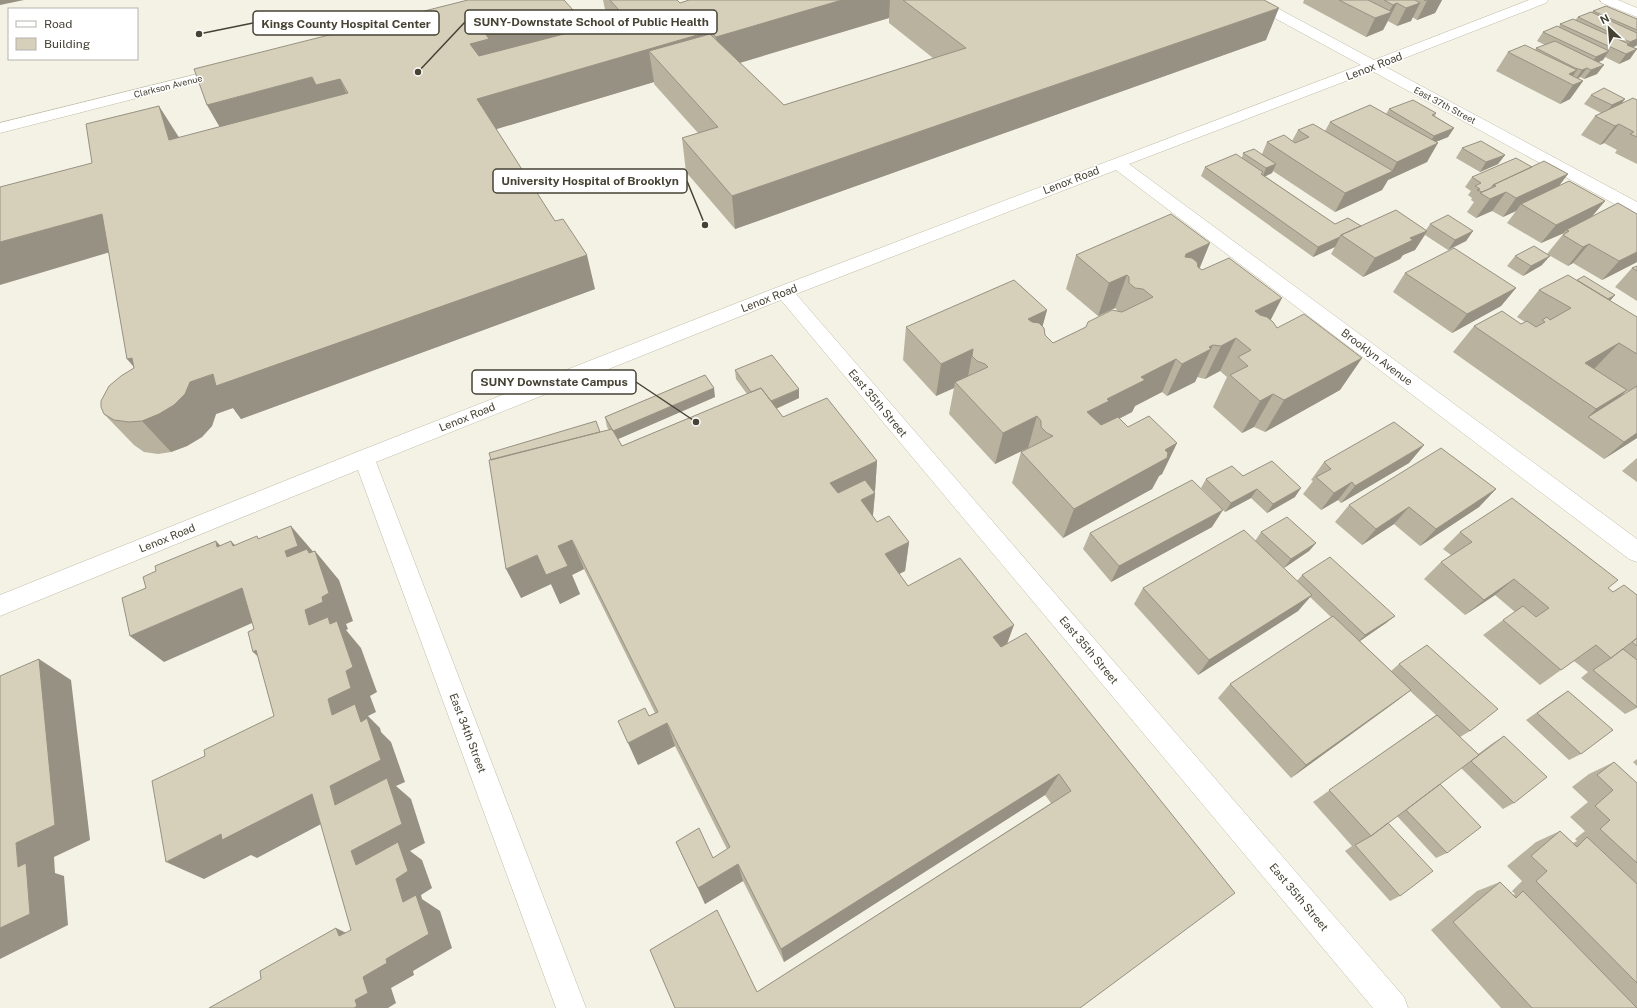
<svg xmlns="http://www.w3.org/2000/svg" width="1637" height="1008" font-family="'Public Sans',sans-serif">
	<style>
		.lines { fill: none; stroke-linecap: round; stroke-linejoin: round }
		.minor-casing { stroke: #c0bba6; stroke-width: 1 }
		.minor { fill: #fff; fill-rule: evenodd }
		.wall { fill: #b8b29f; fill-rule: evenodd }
		.shaded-wall { fill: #969182 }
		.building { fill: #d6cfb9; stroke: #969182 }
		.labels { text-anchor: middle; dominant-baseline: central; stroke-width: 3; stroke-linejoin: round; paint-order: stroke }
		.far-street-label { font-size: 9px; fill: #464234; stroke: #fff }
		.street-label { font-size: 11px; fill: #464234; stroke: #fff }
		.leader { fill: none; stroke: #464234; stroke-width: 1.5 }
		.callout-dot { fill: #464234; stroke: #fff; stroke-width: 1.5 }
		.callout { fill: #fff; stroke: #464234; stroke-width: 1.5 }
		.callout-label { font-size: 12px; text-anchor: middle; font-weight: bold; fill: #464234 }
	</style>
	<rect width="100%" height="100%" fill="#f4f2e5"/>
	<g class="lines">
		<g class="minor-casing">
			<path id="minor" d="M 1245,0 L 1262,0 L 1374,60 L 1529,0 L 1548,0 L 1546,3 L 1384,66 L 1637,202 L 1637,214 L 1631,213 L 1372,71 L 1129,164 L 1637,539 L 1637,562 L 1629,559 L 1116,170 L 796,294 L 1404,997 L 1408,1008 L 1373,1008 L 781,300 L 376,462 L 586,1008 L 556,1008 L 358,470 L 0,616 L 0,595 L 357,452 L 778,287 L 1361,65 L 1247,3 Z
				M 1600,0 L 1618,0 L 1637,8 L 1637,17 L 1602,3 Z
				M 226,67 L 231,68 L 233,71 L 231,74 L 0,133 L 0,123 Z"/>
		</g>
		<use href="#minor" class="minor"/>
	</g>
	<path class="wall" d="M 603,0 L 677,0 L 680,3 L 689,0 L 1264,0 L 1266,40 L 735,229 L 686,172 L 682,138 L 698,133 L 654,84 L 654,82 L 496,129 L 595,289 L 241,419 L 233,408 L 216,414 L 212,426 L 202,437 L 187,446 L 171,452 L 158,454 L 144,452 L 134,445 L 104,414 L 134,368 L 109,253 L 92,163 L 179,138 L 220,127 L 207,105 L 577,31 L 608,23 ZM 889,18 L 889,23 L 933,58 L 784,105 L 740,63 Z
		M 1304,0 L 1442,0 L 1435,13 L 1417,20 L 1412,17 L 1411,21 L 1397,26 L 1388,21 L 1383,30 L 1366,37 L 1303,3 Z
		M 1593,11 L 1637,19 L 1637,45 L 1632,47 L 1630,59 L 1619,64 L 1605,57 L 1603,60 L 1599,62 L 1597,74 L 1584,79 L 1580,77 L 1578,78 L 1583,81 L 1570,99 L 1560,104 L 1496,71 L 1508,52 L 1535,50 L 1536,48 L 1545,45 L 1537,41 L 1543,32 L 1559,27 L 1560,24 L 1575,20 L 1578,17 L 1592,12 Z
		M 1591,95 L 1625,99 L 1621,103 L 1637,100 L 1637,164 L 1615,153 L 1617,150 L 1604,143 L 1600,145 L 1581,135 L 1595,116 L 1601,113 L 1584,104 Z
		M 1389,109 L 1436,113 L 1435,116 L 1454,128 L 1448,137 L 1436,142 L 1427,162 L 1388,180 L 1382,190 L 1335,212 L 1273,171 L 1272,173 L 1265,176 L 1335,224 L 1361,226 L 1426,230 L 1430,224 L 1473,231 L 1466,241 L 1448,250 L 1425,235 L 1415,250 L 1403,255 L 1400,259 L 1363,277 L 1331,254 L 1335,247 L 1313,257 L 1201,176 L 1205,167 L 1242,158 L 1243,153 L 1262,154 L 1267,142 L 1292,141 L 1298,130 L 1325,131 L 1330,122 L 1386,114 Z
		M 1462,148 L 1505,155 L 1498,164 L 1480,172 L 1456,158 Z
		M 1532,167 L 1568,174 L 1559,186 L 1605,201 L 1592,216 L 1637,214 L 1637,262 L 1602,280 L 1573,263 L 1568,266 L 1547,254 L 1564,233 L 1541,243 L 1507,223 L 1516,211 L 1503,217 L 1492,211 L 1476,218 L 1467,212 L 1474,202 L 1471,200 L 1472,198 L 1468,195 L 1471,191 L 1465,187 L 1472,177 Z
		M 1076,255 L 1199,268 L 1271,320 L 1277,328 L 1362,358 L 1340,390 L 1265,432 L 1254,427 L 1242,433 L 1213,407 L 1227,377 L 1220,371 L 1205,379 L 1197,377 L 1195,382 L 1167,396 L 1162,392 L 1135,406 L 1132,412 L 1119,419 L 1128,427 L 1177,443 L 1162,474 L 1159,476 L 1152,489 L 1063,538 L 1012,483 L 1021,452 L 1028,449 L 1028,448 L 995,464 L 949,414 L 954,388 L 936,396 L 903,360 L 906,327 L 1047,310 L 1042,327 L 1045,335 L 1053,343 L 1086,327 L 1118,311 L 1115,308 L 1098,316 L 1066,289 Z
		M 1515,256 L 1542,265 L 1523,276 L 1507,266 Z
		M 1637,266 L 1637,301 L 1615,287 L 1632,268 Z
		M 1405,273 L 1516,288 L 1501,306 L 1452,333 L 1393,292 Z
		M 1577,280 L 1615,295 L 1610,301 L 1637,317 L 1637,438 L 1604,459 L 1453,352 L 1474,326 L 1521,324 L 1525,322 L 1517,317 L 1539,290 ZM 1627,391 L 1628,392 L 1620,397 Z
		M 735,370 L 799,398 L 776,409 L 783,417 L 877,461 L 875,491 L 874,492 L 875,493 L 873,516 L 877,522 L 909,542 L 905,571 L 899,574 L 908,586 L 1007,644 L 1235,893 L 757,992 L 1051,803 L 1045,795 L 784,962 L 743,881 L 705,904 L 676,842 L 713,858 L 727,849 L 675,746 L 638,765 L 649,716 L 655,713 L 584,569 L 572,575 L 580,594 L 560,604 L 551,584 L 521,598 L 600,432 L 609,430 L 607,427 L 605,417 L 715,397 L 618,439 L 622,446 L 747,394 L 736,379 Z
		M 1424,445 L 1409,463 L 1341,503 L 1338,500 L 1321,510 L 1303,494 L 1313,481 L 1311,480 L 1324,462 Z
		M 1637,458 L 1637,482 L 1622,471 Z
		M 1243,476 L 1295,497 L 1267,513 L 1251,498 L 1225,512 L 1201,488 L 1206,479 Z
		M 1496,489 L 1479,507 L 1420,546 L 1394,524 L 1362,545 L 1335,522 L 1349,505 Z
		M 1212,527 L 1111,582 L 1083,549 L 1090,533 Z
		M 1261,532 L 1316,543 L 1309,551 L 1284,568 L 1255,541 Z
		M 1460,532 L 1608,588 L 1613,592 L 1637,595 L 1637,708 L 1625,714 L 1581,678 L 1588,672 L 1574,661 L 1561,670 L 1540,685 L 1483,635 L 1503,620 L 1515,612 L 1495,595 L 1465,615 L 1424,579 L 1441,562 L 1451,555 L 1443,549 Z
		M 1302,575 L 1395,616 L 1386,623 L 1360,641 L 1391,671 L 1399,664 L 1470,731 L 1460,737 L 1478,754 L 1493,743 L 1504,736 L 1514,803 L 1503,809 L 1461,768 L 1440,784 L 1447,853 L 1436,858 L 1397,816 L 1388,823 L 1400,896 L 1390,901 L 1345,851 L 1352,846 L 1313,802 L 1436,715 L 1410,691 L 1394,703 L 1291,778 L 1218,698 L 1230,684 L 1331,617 L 1310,597 L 1298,611 L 1198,675 L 1134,604 L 1143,588 L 1297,581 Z
		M 1568,691 L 1581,754 L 1569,760 L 1526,720 L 1557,698 Z
		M 1637,759 L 1637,766 L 1633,762 Z
		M 1614,762 L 1637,783 L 1637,1008 L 1501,1008 L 1431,930 L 1477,891 L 1500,882 L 1514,895 L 1515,894 L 1512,891 L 1522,881 L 1507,866 L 1536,842 L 1560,831 L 1573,843 L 1577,841 L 1575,839 L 1585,831 L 1570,817 L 1588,802 L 1572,787 L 1589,774 Z"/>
	<path class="shaded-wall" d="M 0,0 L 24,0 L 0,5 Z
		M 842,0 L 890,0 L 889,18 L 719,69 L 716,37 Z
		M 1410,0 L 1420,3 L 1411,21 L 1397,26 Z
		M 1431,0 L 1442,0 L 1435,13 L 1417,20 L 1427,1 Z
		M 1397,3 L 1383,30 L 1366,37 L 1375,18 L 1388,13 L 1393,5 Z
		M 1279,8 L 1266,40 L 735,229 L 732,196 Z
		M 573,10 L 580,43 L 481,77 L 470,44 L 485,33 Z
		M 711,31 L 714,64 L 649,51 L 654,82 L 487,132 L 477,99 Z
		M 1637,39 L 1637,45 L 1636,46 L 1624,51 L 1622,53 L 1630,42 Z
		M 1637,49 L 1630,59 L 1619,64 L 1626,54 Z
		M 1609,51 L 1603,60 L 1589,66 L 1596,57 Z
		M 1604,65 L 1597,74 L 1584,79 L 1591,70 Z
		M 1587,68 L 1580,77 L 1576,79 L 1582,70 Z
		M 1577,70 L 1568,83 L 1569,74 Z
		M 312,77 L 340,79 L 355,112 L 226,138 L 207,105 Z
		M 1583,81 L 1570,99 L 1560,104 L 1573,85 Z
		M 1625,99 L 1618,108 L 1605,115 L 1612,105 Z
		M 159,106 L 180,139 L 169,140 Z
		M 1619,124 L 1604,143 L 1600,145 L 1615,126 Z
		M 1454,128 L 1448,137 L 1428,145 L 1434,136 Z
		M 1438,143 L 1427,162 L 1388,180 L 1382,190 L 1335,212 L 1345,193 L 1392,171 L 1397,162 Z
		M 1505,155 L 1498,164 L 1480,172 L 1486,162 Z
		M 1276,164 L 1272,173 L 1262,178 L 1266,168 Z
		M 1568,174 L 1553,193 L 1521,204 L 1516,211 L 1503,217 L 1516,198 Z
		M 1506,192 L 1492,211 L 1476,218 L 1490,199 Z
		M 1605,201 L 1589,220 L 1566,230 L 1564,233 L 1541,243 L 1556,225 Z
		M 102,214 L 127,247 L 0,285 L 0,242 Z
		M 1427,231 L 1415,250 L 1403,255 L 1400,259 L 1363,277 L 1375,258 L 1410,238 Z
		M 1473,231 L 1466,241 L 1448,250 L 1455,240 Z
		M 1340,237 L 1335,247 L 1313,257 L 1318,247 Z
		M 1210,243 L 1196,277 L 1172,288 L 1186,254 Z
		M 1589,244 L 1573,263 L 1568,266 L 1583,247 Z
		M 1637,252 L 1637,262 L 1602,280 L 1619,261 Z
		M 587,255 L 595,289 L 241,419 L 233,408 L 216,414 L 212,426 L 202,437 L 187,446 L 171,452 L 142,421 L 190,382 Z
		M 1550,256 L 1542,265 L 1523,276 L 1531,266 Z
		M 1127,275 L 1115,308 L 1098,316 L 1109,283 Z
		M 1516,288 L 1501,306 L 1452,333 L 1467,314 Z
		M 1615,295 L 1606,305 L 1595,307 Z
		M 1282,298 L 1265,331 L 1255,311 Z
		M 1047,310 L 1038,343 L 1028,319 Z
		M 1236,338 L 1220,371 L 1205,379 L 1221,346 Z
		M 1619,343 L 1593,370 L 1585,363 Z
		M 1213,345 L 1195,382 L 1167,396 L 1182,364 Z
		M 973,349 L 967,382 L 955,382 L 954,388 L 936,396 L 941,364 Z
		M 132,358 L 155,392 L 127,359 Z
		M 1362,358 L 1340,390 L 1265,432 L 1284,400 Z
		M 1176,359 L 1162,392 L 1135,406 L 1132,412 L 1098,429 L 1087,412 L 1141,377 Z
		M 714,388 L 715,397 L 616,440 L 613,431 Z
		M 799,389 L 799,398 L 762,415 L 762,406 Z
		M 1627,390 L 1600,416 L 1588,417 L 1596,409 Z
		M 1273,394 L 1254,427 L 1242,433 L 1260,401 Z
		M 1037,416 L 1028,448 L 995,464 L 1003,433 Z
		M 1637,433 L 1637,438 L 1604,459 L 1624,442 Z
		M 1177,443 L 1162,474 L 1159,476 L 1152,489 L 1063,538 L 1074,509 L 1165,450 Z
		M 1424,445 L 1409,463 L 1341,503 L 1355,486 Z
		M 877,461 L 875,491 L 830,513 L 830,483 Z
		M 1352,482 L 1338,500 L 1321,510 L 1334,493 Z
		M 1301,488 L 1295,497 L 1267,513 L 1273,504 Z
		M 1257,489 L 1251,498 L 1225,512 L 1231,503 Z
		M 1496,489 L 1479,507 L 1420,546 L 1436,529 Z
		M 875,493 L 872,524 L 861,500 Z
		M 1409,507 L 1394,524 L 1362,545 L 1376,529 Z
		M 1223,510 L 1212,527 L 1111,582 L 1119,566 Z
		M 291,526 L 316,555 L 315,551 L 339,580 L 353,621 L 346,624 L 348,629 L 346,630 L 361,648 L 377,692 L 370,696 L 376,712 L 368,716 L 380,728 L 381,732 L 391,742 L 405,782 L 396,786 L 411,799 L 425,843 L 410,851 L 422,860 L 432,888 L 421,895 L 422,899 L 440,911 L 452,948 L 413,971 L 414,975 L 391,988 L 396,1003 L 388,1008 L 354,1008 L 355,1000 L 363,977 L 386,959 L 403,902 L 356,865 L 335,805 L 330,786 L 332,715 L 309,625 L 285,551 Z
		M 572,540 L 584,569 L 572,575 L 580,594 L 560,604 L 551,584 L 521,598 L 506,569 Z
		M 216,541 L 244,570 L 217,547 Z
		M 231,541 L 259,570 L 233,546 Z
		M 909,542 L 905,571 L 881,583 L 885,554 Z
		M 1316,543 L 1309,551 L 1284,568 L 1291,559 Z
		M 1514,579 L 1495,595 L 1465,615 L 1484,600 Z
		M 242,588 L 270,615 L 164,662 L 130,636 Z
		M 1312,595 L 1298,611 L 1198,675 L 1209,660 Z
		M 1395,616 L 1386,623 L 1357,643 L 1365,635 Z
		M 1014,625 L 1004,652 L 993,637 Z
		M 256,650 L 282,678 L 253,652 Z
		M 39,659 L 71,680 L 90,840 L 54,857 L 55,873 L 64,876 L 68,925 L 0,959 L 0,928 L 18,867 L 16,843 Z
		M 1411,690 L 1394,703 L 1291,778 L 1306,765 Z
		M 667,723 L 675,746 L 638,765 L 628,743 Z
		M 1059,774 L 1045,795 L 784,962 L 781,949 Z
		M 312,794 L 340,814 L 257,858 L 251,855 L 204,879 L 166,862 L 221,834 Z
		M 738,864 L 743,881 L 705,904 L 698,888 Z
		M 336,928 L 365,942 L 339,936 Z"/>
	<path class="building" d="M 468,0 L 564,0 L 573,10 L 485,33 L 489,39 L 470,44 L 479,56 L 626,18 L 610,0 L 677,0 L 680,3 L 689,0 L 842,0 L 716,37 L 711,31 L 477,99 L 555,221 L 563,219 L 587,255 L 216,386 L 213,374 L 190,382 L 185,394 L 174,405 L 159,414 L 142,421 L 129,422 L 114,420 L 104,414 L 101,407 L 101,401 L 109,386 L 121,376 L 134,368 L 132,358 L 127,359 L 102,214 L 0,242 L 0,187 L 92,163 L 86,124 L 159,106 L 169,140 L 348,93 L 340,79 L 316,85 L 312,77 L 207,105 L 194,69 Z
		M 903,0 L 1264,0 L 1279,8 L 732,196 L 682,138 L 718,127 L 649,51 L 710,34 L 784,105 L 966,48 Z
		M 1339,0 L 1368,0 L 1392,12 L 1375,18 Z
		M 1384,0 L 1415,0 L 1420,3 L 1406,8 L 1397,3 L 1393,5 Z
		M 1424,0 L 1431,0 L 1427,1 Z
		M 1606,6 L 1637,19 L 1637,30 L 1593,11 Z
		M 1591,12 L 1637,33 L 1637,39 L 1630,42 L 1578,17 Z
		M 1573,19 L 1629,44 L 1627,45 L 1637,49 L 1626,54 L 1560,24 Z
		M 1557,26 L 1609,51 L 1596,57 L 1543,32 Z
		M 1555,41 L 1604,65 L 1591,70 L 1587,68 L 1582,70 L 1575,68 L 1536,48 Z
		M 1525,45 L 1577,70 L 1569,74 L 1583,81 L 1573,85 L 1508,52 Z
		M 1604,88 L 1625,99 L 1612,105 L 1591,95 Z
		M 1633,98 L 1637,100 L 1637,137 L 1630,134 L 1634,132 L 1619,124 L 1615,126 L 1595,116 Z
		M 1413,100 L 1436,113 L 1432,115 L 1454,128 L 1434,136 L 1389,109 Z
		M 1370,105 L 1438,143 L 1397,162 L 1330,122 Z
		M 1313,124 L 1393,171 L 1345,193 L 1267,142 L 1284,135 L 1295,143 L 1309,137 L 1298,130 Z
		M 1481,141 L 1505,155 L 1486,162 L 1462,148 Z
		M 1254,149 L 1276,164 L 1266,168 L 1243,153 Z
		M 1236,154 L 1263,172 L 1261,174 L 1335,224 L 1348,218 L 1361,226 L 1341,235 L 1340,237 L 1318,247 L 1205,167 Z
		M 1516,158 L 1532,167 L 1493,185 L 1491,188 L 1482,192 L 1477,190 L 1480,189 L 1475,186 L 1481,183 L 1472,177 Z
		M 1544,161 L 1568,174 L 1516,198 L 1506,192 L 1490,199 L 1480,193 L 1496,186 L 1493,185 Z
		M 1569,181 L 1605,201 L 1556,225 L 1521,204 Z
		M 1618,203 L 1637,214 L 1637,252 L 1619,261 L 1589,244 L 1583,247 L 1563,235 L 1569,231 L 1566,230 Z
		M 1396,210 L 1427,231 L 1410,238 L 1413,240 L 1375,258 L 1341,235 Z
		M 1171,214 L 1210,243 L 1186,254 L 1185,257 L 1192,258 L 1197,262 L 1198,267 L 1202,270 L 1229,258 L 1282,298 L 1255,311 L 1260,315 L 1267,317 L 1273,322 L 1277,328 L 1304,314 L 1362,358 L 1284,400 L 1273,394 L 1260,401 L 1230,375 L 1248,366 L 1238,357 L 1251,350 L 1236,338 L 1221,346 L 1213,345 L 1209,347 L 1211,349 L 1182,364 L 1176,359 L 1141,377 L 1145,380 L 1107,399 L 1109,401 L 1087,412 L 1101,425 L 1118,417 L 1128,427 L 1149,416 L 1177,443 L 1165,450 L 1168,453 L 1167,458 L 1074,509 L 1021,452 L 1053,436 L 1047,433 L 1041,427 L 1041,421 L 1037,416 L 1003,433 L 955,382 L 988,367 L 985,364 L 977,361 L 972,356 L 973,349 L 941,364 L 906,327 L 1014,280 L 1047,310 L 1028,319 L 1032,322 L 1039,323 L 1044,328 L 1045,335 L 1053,343 L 1086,327 L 1088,322 L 1112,310 L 1122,312 L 1153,297 L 1143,289 L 1135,288 L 1129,283 L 1129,277 L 1127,275 L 1109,283 L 1076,255 Z
		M 1448,215 L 1473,231 L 1455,240 L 1430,224 Z
		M 1534,246 L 1550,256 L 1531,266 L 1515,256 Z
		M 1454,248 L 1516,288 L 1467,314 L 1405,273 Z
		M 1637,266 L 1637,271 L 1632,268 Z
		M 1568,275 L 1637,317 L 1637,354 L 1619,343 L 1585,363 L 1627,390 L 1596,409 L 1474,326 L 1502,311 L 1521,324 L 1527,321 L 1536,327 L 1545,322 L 1542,320 L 1547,317 L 1550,320 L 1571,308 L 1539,290 Z
		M 1584,276 L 1615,295 L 1608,299 L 1577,280 Z
		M 772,355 L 799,389 L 771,401 L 761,388 L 751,392 L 735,370 Z
		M 705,375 L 714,388 L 613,431 L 605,417 Z
		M 1637,386 L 1637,433 L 1624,442 L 1588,417 Z
		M 761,388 L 783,417 L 827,398 L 877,461 L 830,483 L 838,493 L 865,480 L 875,493 L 861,500 L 877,522 L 889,516 L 909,542 L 885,554 L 908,586 L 960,558 L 1014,625 L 993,637 L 1001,647 L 1026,633 L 1235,893 L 1080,1008 L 675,1008 L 650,950 L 717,910 L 757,992 L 1071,791 L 1059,774 L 781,949 L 738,864 L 698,888 L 676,842 L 699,828 L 713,858 L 730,847 L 667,723 L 628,743 L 618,721 L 645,708 L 649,716 L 658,712 L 572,540 L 558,546 L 568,566 L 546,575 L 537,555 L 506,569 L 489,460 L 612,429 L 622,446 Z
		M 596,421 L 600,432 L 491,460 L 489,453 Z
		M 1394,422 L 1424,445 L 1355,486 L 1352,482 L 1334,493 L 1316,477 L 1331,469 L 1324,462 Z
		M 1441,448 L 1496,489 L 1436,529 L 1409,507 L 1376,529 L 1349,505 Z
		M 1272,461 L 1301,488 L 1273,504 L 1257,489 L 1231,503 L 1206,479 L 1232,466 L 1243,476 Z
		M 1192,480 L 1223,510 L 1119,566 L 1090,533 Z
		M 1512,498 L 1618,580 L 1608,588 L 1613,592 L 1624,585 L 1637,595 L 1637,638 L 1611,658 L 1596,645 L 1561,670 L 1503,620 L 1523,606 L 1536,617 L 1549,608 L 1514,579 L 1484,600 L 1441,562 L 1472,542 L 1460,532 Z
		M 1287,517 L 1316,543 L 1291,559 L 1261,532 Z
		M 291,526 L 298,546 L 285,551 L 287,557 L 307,549 L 309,553 L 315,551 L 329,593 L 322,597 L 323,602 L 305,610 L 309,625 L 328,617 L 330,624 L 337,621 L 353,667 L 346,671 L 351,688 L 328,699 L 332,715 L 355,704 L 361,722 L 367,718 L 381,760 L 330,786 L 335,805 L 387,778 L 402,824 L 351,851 L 356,865 L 398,842 L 408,871 L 396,879 L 403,902 L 416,895 L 429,934 L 386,959 L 387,963 L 363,977 L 368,993 L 355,1000 L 357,1006 L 354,1008 L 209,1008 L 261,979 L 260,971 L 336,928 L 339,936 L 351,930 L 312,794 L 222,840 L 221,834 L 166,862 L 152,781 L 205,756 L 204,750 L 274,716 L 256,650 L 253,652 L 248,632 L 254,629 L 242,588 L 130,636 L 122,598 L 146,588 L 143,577 L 156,571 L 155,566 L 216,541 L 217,547 L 231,541 L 233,546 L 257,536 L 258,539 Z
		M 1244,530 L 1312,595 L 1209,660 L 1143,588 Z
		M 1330,557 L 1395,616 L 1365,635 L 1302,575 Z
		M 1333,616 L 1411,690 L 1306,765 L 1230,684 Z
		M 1637,638 L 1637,646 L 1632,642 Z
		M 1427,645 L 1498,709 L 1470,731 L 1399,664 Z
		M 1623,649 L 1637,660 L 1637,707 L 1593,670 L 1611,658 Z
		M 39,659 L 55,825 L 16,843 L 18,867 L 26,863 L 30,914 L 0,928 L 0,676 Z
		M 1568,691 L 1613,730 L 1581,754 L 1537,713 Z
		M 1437,715 L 1479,755 L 1371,836 L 1329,790 Z
		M 1504,736 L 1547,777 L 1514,803 L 1471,761 L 1479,755 Z
		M 1614,762 L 1637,783 L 1637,863 L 1600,829 L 1610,820 L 1595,806 L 1613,790 L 1597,775 Z
		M 1440,784 L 1481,827 L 1447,853 L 1406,810 Z
		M 1388,823 L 1433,871 L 1400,896 L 1355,845 L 1371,836 Z
		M 1560,831 L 1577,847 L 1587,837 L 1637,884 L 1637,983 L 1536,881 L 1547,871 L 1531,856 Z
		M 1500,882 L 1516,898 L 1523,891 L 1637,1008 L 1532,1008 L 1453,922 Z"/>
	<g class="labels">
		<g class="far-street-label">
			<text transform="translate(168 86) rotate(-14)">Clarkson Avenue</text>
			<text transform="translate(1445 105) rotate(28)">East 37th Street</text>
		</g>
		<g class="street-label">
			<text transform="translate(1374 66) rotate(-21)">Lenox Road</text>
			<text transform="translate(1071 180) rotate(-21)">Lenox Road</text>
			<text transform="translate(769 298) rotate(-21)">Lenox Road</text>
			<text transform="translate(1377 357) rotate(37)">Brooklyn Avenue</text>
			<text transform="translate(878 403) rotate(50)">East 35th Street</text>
			<text transform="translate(467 417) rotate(-22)">Lenox Road</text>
			<text transform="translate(167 538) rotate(-22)">Lenox Road</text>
			<text transform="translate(1089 650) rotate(50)">East 35th Street</text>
			<text transform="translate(468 733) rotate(69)">East 34th Street</text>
			<text transform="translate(1299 897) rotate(50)">East 35th Street</text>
		</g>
	</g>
	<path class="leader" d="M418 72L465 22M199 34L253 23M705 225L687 181M696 422L636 382"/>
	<g class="callout-dot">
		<circle cx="418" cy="72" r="4"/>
		<circle cx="199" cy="34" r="4"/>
		<circle cx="705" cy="225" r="4"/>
		<circle cx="696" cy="422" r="4"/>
	</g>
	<g class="callout">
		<rect x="465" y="10" width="252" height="24" rx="4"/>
		<rect x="253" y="11" width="186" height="24" rx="4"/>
		<rect x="493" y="169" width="194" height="24" rx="4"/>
		<rect x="472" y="370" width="164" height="24" rx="4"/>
	</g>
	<g class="callout-label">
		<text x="591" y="26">SUNY-Downstate School of Public Health</text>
		<text x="346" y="28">Kings County Hospital Center</text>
		<text x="590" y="185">University Hospital of Brooklyn</text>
		<text x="554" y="386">SUNY Downstate Campus</text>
	</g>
	<rect x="8" y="8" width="130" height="52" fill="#ffffff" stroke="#b5b3ae"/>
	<rect x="16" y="21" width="20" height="6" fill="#ffffff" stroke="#b5b3ae"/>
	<text x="44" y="28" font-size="12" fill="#464234">Road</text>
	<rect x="16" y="38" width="20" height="12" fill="#d6cfb9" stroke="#b5b3ae"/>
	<text x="44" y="48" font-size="12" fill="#464234">Building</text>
	<g transform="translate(1609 28) rotate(334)" stroke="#ffffff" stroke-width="3" paint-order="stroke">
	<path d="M0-3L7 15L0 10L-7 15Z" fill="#464234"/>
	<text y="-6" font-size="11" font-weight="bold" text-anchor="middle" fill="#464234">N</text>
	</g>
</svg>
